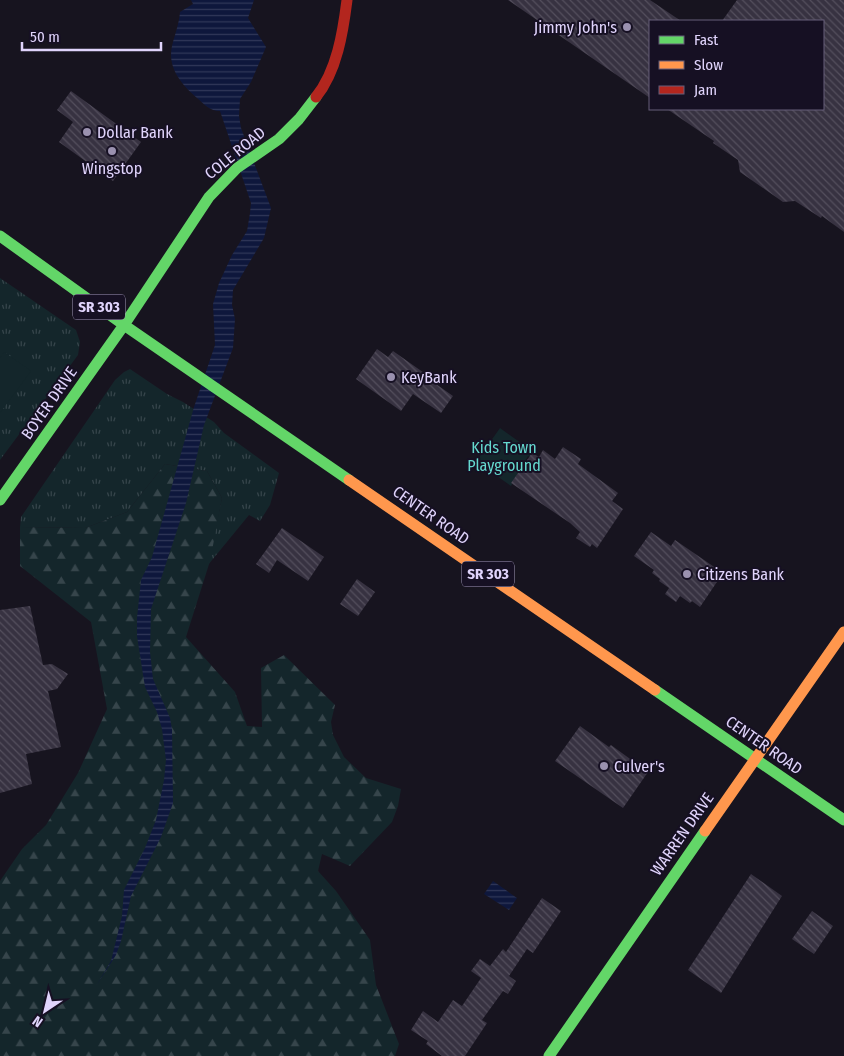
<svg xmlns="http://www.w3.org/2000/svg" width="844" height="1056" font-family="'Fira Sans Condensed',sans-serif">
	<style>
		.grass { fill: url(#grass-tufts) }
		.forest { fill: url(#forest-firs) }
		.park { fill: #14262b }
		.water { fill: url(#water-rules) }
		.building { fill: url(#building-back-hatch) }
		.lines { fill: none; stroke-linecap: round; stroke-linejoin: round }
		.fast { stroke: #63d668; stroke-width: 11 }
		.slow { stroke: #ff974d; stroke-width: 11 }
		.jam { stroke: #b3261e; stroke-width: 11 }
		.poi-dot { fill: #9a91af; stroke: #161023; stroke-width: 2 }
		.labels { text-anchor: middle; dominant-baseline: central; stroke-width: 4; stroke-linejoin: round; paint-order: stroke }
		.shield { fill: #161023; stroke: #a399bb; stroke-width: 1 }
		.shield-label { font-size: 15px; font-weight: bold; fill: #e0d4fc }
		.poi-label { font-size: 16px; fill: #e0d4fc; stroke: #161023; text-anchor: start }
		.street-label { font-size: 16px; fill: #e0d4fc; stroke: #161023 }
		.park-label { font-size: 16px; fill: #65d8cf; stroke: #161023 }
	</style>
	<defs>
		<pattern id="grass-tufts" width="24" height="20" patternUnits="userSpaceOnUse" patternTransform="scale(1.25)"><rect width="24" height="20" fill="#14262b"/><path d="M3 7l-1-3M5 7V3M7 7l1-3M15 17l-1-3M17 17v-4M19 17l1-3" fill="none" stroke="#36454b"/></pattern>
		<pattern id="forest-firs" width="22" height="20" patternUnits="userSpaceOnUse" patternTransform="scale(1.25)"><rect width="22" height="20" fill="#14262b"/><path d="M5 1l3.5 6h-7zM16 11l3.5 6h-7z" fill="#36454b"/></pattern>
		<pattern id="water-rules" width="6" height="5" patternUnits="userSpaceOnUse" patternTransform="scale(1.25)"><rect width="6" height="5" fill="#0e173c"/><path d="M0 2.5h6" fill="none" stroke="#313859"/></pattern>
		<pattern id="building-back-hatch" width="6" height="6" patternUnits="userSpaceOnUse" patternTransform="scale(1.25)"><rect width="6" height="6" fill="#373241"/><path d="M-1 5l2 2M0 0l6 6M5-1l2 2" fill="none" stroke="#544f5d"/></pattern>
	</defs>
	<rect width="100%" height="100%" fill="#17141f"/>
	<path class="grass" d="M 0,278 L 76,330 L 80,342 L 78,355 L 0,460 Z
		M 130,369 L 167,394 L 183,402 L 214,422 L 224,433 L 279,473 L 270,505 L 260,521 L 249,515 L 208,565 L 222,498 L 207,471 L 165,464 L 127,512 L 85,528 L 20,527 L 21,517 L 115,380 L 124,372 Z"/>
	<path class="forest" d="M 165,464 L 207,471 L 222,498 L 210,561 L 186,637 L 235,692 L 247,726 L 262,727 L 261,668 L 284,655 L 335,705 L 331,722 L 333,735 L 344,757 L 366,778 L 401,789 L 398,806 L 392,822 L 350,866 L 322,854 L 318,871 L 336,891 L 370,940 L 376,985 L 399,1044 L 395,1056 L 0,1056 L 0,881 L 22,849 L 46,825 L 78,773 L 107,709 L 91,622 L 20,566 L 20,527 L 85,528 L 127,512 Z"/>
	<path class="park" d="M 4,352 L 31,371 L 0,413 L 0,358 Z
		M 500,428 L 535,453 L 533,456 L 536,461 L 528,456 L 511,486 L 481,465 L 478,459 Z"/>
	<path class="water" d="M 191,0 L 254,0 L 248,18 L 266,47 L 251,82 L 240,99 L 239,116 L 241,128 L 271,208 L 264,238 L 233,290 L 232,305 L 235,319 L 233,348 L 204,425 L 186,503 L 151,609 L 150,652 L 153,679 L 170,718 L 172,729 L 173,803 L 161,837 L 131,896 L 121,941 L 116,955 L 96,986 L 111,961 L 122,916 L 124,890 L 145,848 L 156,820 L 164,780 L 166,760 L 162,729 L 157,712 L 145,687 L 137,636 L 137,618 L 141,580 L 152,557 L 194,407 L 215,345 L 213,304 L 219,283 L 232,255 L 247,231 L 250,213 L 251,203 L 220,111 C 210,111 205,105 197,98 C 182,85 167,68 172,46 C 175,34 179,24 180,12 L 193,4 Z
		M 493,881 L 517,898 L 509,910 L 484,894 Z"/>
	<path class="building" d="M 508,0 L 650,0 L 681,21 L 650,21 L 650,98 Z
		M 737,0 L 844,0 L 844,232 L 822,216 L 821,218 L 795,201 L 783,202 L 740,172 L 738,160 L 713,143 L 714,141 L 667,109 L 823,109 L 823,21 L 722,21 Z
		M 71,91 L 141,142 L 113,181 L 59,142 L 73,122 L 57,110 Z
		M 377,349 L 388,357 L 393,351 L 427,375 L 426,377 L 453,396 L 441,413 L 413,394 L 401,411 L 356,379 Z
		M 563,447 L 581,459 L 578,464 L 618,493 L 612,501 L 623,509 L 597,548 L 592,544 L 590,547 L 576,538 L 580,532 L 570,523 L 511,483 L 532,453 L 539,457 L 543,450 L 555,459 Z
		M 282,528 L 324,557 L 308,581 L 277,560 L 269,573 L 256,564 Z
		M 651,532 L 671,546 L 675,540 L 723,573 L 700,607 L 692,601 L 690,603 L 680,596 L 676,602 L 665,594 L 669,588 L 659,581 L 660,579 L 652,573 L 654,570 L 634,556 Z
		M 357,579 L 375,592 L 358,616 L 340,604 Z
		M 30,606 L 43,665 L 52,664 L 68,674 L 57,689 L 48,691 L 61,747 L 26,754 L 32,784 L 0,793 L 0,610 Z
		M 580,726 L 609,747 L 611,745 L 648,772 L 623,808 L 555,761 Z
		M 751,874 L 782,896 L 721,993 L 688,970 Z
		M 542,898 L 561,911 L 533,953 L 527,949 L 509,976 L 516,981 L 508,994 L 503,991 L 482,1020 L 487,1023 L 465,1056 L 442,1056 L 426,1044 L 428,1041 L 411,1030 L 423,1011 L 438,1022 L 453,1000 L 462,1006 L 481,978 L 471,971 L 480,959 L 490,966 L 503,949 L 506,952 Z
		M 812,911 L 833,926 L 814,954 L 792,939 Z"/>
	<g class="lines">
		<path class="fast" d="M 0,236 L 124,325 L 349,480
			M 0,500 L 124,325 L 209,197 L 237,168 L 279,139 L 299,119 L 316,97
			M 655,690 L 844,820
			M 549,1056 L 705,831"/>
		<path class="slow" d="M 349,480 L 655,690
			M 705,831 L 844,632"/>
		<path class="jam" d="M 316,97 C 337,71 343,32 347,0"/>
	</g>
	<g class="poi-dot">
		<circle cx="627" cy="27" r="5"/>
		<circle cx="87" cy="132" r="5"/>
		<circle cx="112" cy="151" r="5"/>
		<circle cx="391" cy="377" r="5"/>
		<circle cx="687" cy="574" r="5"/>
		<circle cx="604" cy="766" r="5"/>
	</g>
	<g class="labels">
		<g class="shield">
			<rect x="73" y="294.5" width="52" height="25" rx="4"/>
			<rect x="462" y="561.5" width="52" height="25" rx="4"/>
		</g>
		<g class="shield-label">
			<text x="99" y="307">SR 303</text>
			<text x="488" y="574">SR 303</text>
		</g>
		<g class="poi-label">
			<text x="617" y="27" text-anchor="end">Jimmy John's</text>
			<text x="97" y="132">Dollar Bank</text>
			<text x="112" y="168" text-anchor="middle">Wingstop</text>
			<text x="401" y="377">KeyBank</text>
			<text x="697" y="574">Citizens Bank</text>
			<text x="614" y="766">Culver's</text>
		</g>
		<g class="street-label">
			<text transform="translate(235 153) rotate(-39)">COLE ROAD</text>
			<text transform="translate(49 403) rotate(-55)">BOYER DRIVE</text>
			<text transform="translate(431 515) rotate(35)">CENTER ROAD</text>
			<text transform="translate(764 745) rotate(35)">CENTER ROAD</text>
			<text transform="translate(682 834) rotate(-55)">WARREN DRIVE</text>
		</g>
		<g class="park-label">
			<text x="504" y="447">Kids Town<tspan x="504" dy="18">Playground</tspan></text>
		</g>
	</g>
	<rect x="649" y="20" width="175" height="90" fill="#161023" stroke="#675e7a"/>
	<rect x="659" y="36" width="25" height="8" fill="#63d668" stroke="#675e7a"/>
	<text x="694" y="45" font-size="15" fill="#e0d4fc">Fast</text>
	<rect x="659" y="61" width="25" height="8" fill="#ff974d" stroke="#675e7a"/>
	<text x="694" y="70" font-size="15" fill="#e0d4fc">Slow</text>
	<rect x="659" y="86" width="25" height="8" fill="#b3261e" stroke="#675e7a"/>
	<text x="694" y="95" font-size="15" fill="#e0d4fc">Jam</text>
	<g transform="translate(45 1011) rotate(215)" stroke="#161023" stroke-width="4" paint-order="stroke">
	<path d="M0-4L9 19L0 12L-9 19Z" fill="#e0d4fc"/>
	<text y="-8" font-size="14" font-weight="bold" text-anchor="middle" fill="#e0d4fc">N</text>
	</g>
	<path d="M22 42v8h139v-8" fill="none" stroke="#e0d4fc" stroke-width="2.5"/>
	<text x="30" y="42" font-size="15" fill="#e0d4fc" stroke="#161023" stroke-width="4" paint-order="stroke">50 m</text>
</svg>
